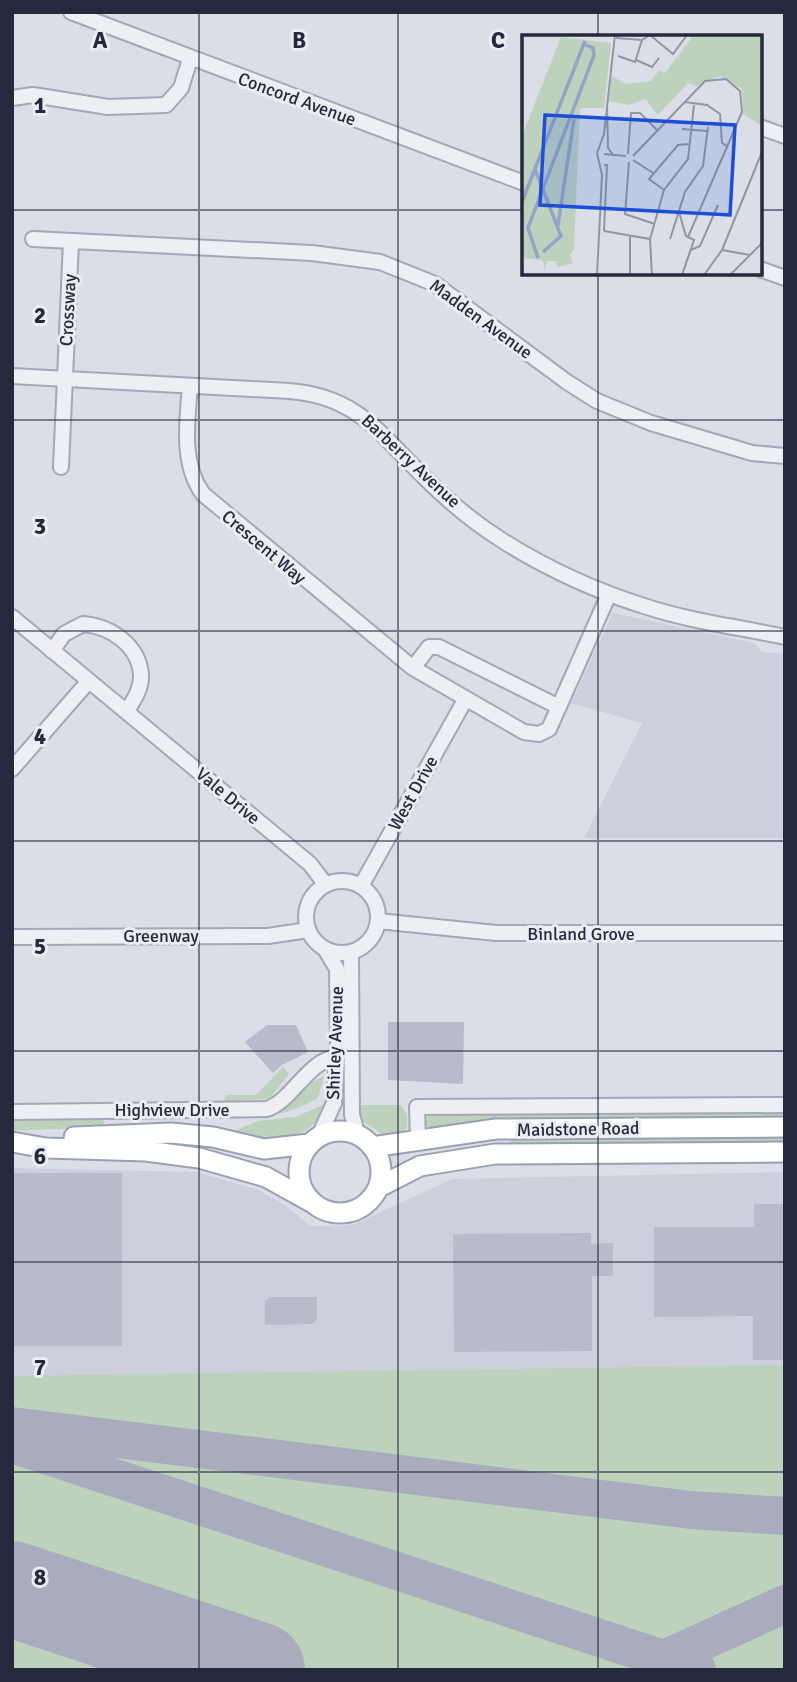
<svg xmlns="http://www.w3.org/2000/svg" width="797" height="1682" font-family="Signika,sans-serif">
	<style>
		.built { fill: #cdd0dc }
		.green { fill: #bdd1bc }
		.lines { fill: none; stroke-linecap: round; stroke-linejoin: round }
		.taxiway { stroke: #a8acbc; stroke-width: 38 }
		.runway { stroke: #a8acbc; stroke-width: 96 }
		.building { fill: #b8bcca }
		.minor-casing { stroke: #a4a8b4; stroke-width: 18 }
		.major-casing { stroke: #9a9fb3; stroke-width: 23 }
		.minor { stroke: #eeeff5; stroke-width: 14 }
		.major { stroke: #fff; stroke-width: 19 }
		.grid { fill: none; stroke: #25293d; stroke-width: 2; stroke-opacity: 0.55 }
		.labels { text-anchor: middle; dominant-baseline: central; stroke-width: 6; stroke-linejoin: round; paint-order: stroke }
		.street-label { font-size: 18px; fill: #25293d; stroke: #ebedf4 }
		.inset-river { fill: none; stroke: #94a4c9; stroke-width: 3.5 }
		.inset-road { fill: none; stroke: #9296a3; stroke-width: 2 }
		.view { fill: #1d4ed8; fill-opacity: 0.15; stroke: #1d4ed8; stroke-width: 3.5 }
		.inset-edge { fill: none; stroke: #25293d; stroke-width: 3.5 }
		.grid-label { font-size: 23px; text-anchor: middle; font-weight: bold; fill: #25293d; stroke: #ebedf4; stroke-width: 6; stroke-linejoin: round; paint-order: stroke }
	</style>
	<rect width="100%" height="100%" fill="#dbdee7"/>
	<path class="built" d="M 613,613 L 754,643 L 762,652 L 785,654 L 785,838 L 584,838 L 642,723 L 571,703 Z
		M 12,1168 L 196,1172 L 256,1189 L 282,1203 L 311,1226 L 340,1226 L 355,1224 L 452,1179 L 785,1172 L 785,1670 L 12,1670 Z"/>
	<path class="green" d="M 283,1067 L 289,1074 L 269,1099 L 223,1101 L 226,1095 L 256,1095 Z
		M 324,1076 L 318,1098 C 292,1112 282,1115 252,1115 L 281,1110 L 301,1088 Z
		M 328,1103 C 305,1149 271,1141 229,1133 L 258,1121 L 295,1117 Z
		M 359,1105 L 401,1105 L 407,1115 L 407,1128 L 401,1134 L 382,1134 L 362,1121 Z
		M 785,1112 L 785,1119 L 471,1123 L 431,1128 L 427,1126 L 425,1118 L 436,1113 Z
		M 12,1117 L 102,1117 L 105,1127 L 12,1131 Z
		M 785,1134 L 785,1143 L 510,1145 L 510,1135 Z
		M 785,1365 L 785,1670 L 12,1670 L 12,1376 Z"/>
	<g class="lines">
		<path class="taxiway" d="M 12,1426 L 691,1510 L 785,1516
			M 12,1444 L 697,1670
			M 653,1664 L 785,1604"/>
		<path class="runway" d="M 12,1589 L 257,1670"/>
	</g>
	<path class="building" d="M 388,1022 L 464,1022 L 463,1084 L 388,1080 Z
		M 267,1025 L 296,1025 L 308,1052 L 282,1065 L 273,1073 L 245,1042 Z
		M 12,1173 L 122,1173 L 122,1346 L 12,1346 Z
		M 754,1204 L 785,1204 L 785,1360 L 753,1360 L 753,1316 L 654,1317 L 654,1227 L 754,1227 Z
		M 591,1233 L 591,1244 L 613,1243 L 613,1276 L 592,1276 L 592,1351 L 454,1352 L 453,1234 Z
		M 270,1297 L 317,1297 L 317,1319 L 312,1324 L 265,1325 L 265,1301 Z"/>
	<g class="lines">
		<g class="minor-casing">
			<path id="minor" d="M 71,12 L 524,183
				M 12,98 L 33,95 L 108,107 L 166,105 L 181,88 L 190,59
				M 760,127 L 785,136
				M 33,239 L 312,253 L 380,262 L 435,284 L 567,382 L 597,401 L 651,423 L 752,453 L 785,456
				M 760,269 L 785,278
				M 12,376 L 289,391 C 357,396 380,434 424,477 C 447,500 476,524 503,541 C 546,568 596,591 644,606 C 689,621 738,627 785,637
				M 190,386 C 187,422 181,464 203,494 L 413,668 L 524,732 L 539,734 L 549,729 L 609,594
				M 61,467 L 71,242
				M 12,617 L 310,864 L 326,885
				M 52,651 L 64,634 L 83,624 C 110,626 139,645 141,675 C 142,688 133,701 127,711
				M 413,668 L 429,647 L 439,647 L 559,707
				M 12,769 L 88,682
				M306 917a36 36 0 1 1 72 0a36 36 0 1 1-72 0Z
				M 361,886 L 465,700
				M 378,921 L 496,933 L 785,933
				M 12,937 L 268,936 L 308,930
				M 351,953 L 352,1115 L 358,1136
				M 12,1112 L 267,1109 C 293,1100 308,1060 337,1057
				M 318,1138 L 334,1103 L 338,1044 L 337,969 L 325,949
				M 418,1140 L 417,1107 L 785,1105"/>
		</g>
		<g class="major-casing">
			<path id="major" d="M299 1172a41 41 0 1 1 82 0a41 41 0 1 1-82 0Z
				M 74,1137 L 171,1133 L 213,1137 L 264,1149 L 309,1144
				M 12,1142 L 46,1148 L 146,1151 L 199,1158 L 266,1177 L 311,1202
				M 372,1147 L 496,1129 L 785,1127
				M 379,1187 L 420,1166 L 495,1154 L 785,1152"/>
		</g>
		<use href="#minor" class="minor"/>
		<use href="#major" class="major"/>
	</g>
	<path class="grid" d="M 199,12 L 199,1670M 398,12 L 398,1670M 598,12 L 598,37M 12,210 L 524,210M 760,210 L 785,210M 598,273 L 598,1670M 12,420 L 785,420M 12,631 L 785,631M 12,841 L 785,841M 12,1051 L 785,1051M 12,1262 L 785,1262M 12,1472 L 785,1472"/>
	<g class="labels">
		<g class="street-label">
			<text transform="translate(297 99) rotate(20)">Concord Avenue</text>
			<text transform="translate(68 310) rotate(-87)">Crossway</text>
			<text transform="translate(481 319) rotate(36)">Madden Avenue</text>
			<text transform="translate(411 461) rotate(43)">Barberry Avenue</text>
			<text transform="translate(264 547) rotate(40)">Crescent Way</text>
			<text transform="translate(413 793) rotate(-61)">West Drive</text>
			<text transform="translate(228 796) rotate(40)">Vale Drive</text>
			<text x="581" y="934">Binland Grove</text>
			<text x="161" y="936">Greenway</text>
			<text transform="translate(335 1043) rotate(-88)">Shirley Avenue</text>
			<text x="172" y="1110">Highview Drive</text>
			<text transform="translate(578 1129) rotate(-1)">Maidstone Road</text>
		</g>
	</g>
	<g transform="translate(522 35)">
		<rect width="240" height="240" fill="#dbdee7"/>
		<path d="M 172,0 L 240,0 L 240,91 L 221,79 L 220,54 L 198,41 L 174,51 L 166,48 L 136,80 L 123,64 L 107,70 L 87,66 L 90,41 L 103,49 L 129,46 L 137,35 L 143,38 ZM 39,2 L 89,8 L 82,73 L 58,73 L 52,215 L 48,220 L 51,228 L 36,232 L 34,226 L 24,226 L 23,236 L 21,225 L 0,223 L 0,101 Z" fill="#bdd1bc"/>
		<path class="inset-river" d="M 13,134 L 39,201 L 21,217M 0,167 L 63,6M 36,190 L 52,84M 16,223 L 6,193 L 72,20 L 71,13 L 62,9"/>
		<path class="inset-road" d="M 128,0 L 151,19 L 165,0M 94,3 L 120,5 L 128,0M 96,21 L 113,27 L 120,5M 114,25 L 130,32 L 137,23M 163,67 L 185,70 L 198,79 L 200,108 L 205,111M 85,71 L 86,113 L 92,121M 160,94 L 185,96M 75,118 L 82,99 L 93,0M 82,119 L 104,121M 106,119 L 109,78 L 118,78 L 135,95M 111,121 L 183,46 L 204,44 L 218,56 L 220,77 L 166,202M 111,125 L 131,138M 107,127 L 103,179 L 133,189M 82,130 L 85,130 L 82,196M 142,155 L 127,144 L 156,110 L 168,109M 157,177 L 164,201 L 172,205 L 160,240M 82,196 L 128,204M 148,204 L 163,157 L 181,131 L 186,92M 169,215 L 178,211 L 196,170M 200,215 L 240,117M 200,215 L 228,220M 75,240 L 80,140 L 75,118M 108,240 L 108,200M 130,240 L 128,204 L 142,155 L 166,124 L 172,70M 182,240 L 200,215M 208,240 L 240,208"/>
		<path class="view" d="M 23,80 L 213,90 L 208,180 L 18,170 Z"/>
		<rect width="240" height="240" class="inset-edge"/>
	</g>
	<g class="grid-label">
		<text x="100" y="48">A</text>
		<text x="299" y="48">B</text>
		<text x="498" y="48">C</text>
		<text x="40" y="113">1</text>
		<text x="40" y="323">2</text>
		<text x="40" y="534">3</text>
		<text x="40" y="744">4</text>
		<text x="40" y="954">5</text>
		<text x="40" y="1164">6</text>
		<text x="40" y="1375">7</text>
		<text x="40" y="1585">8</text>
	</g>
	<rect width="797" height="1682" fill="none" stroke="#25293d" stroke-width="28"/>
</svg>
